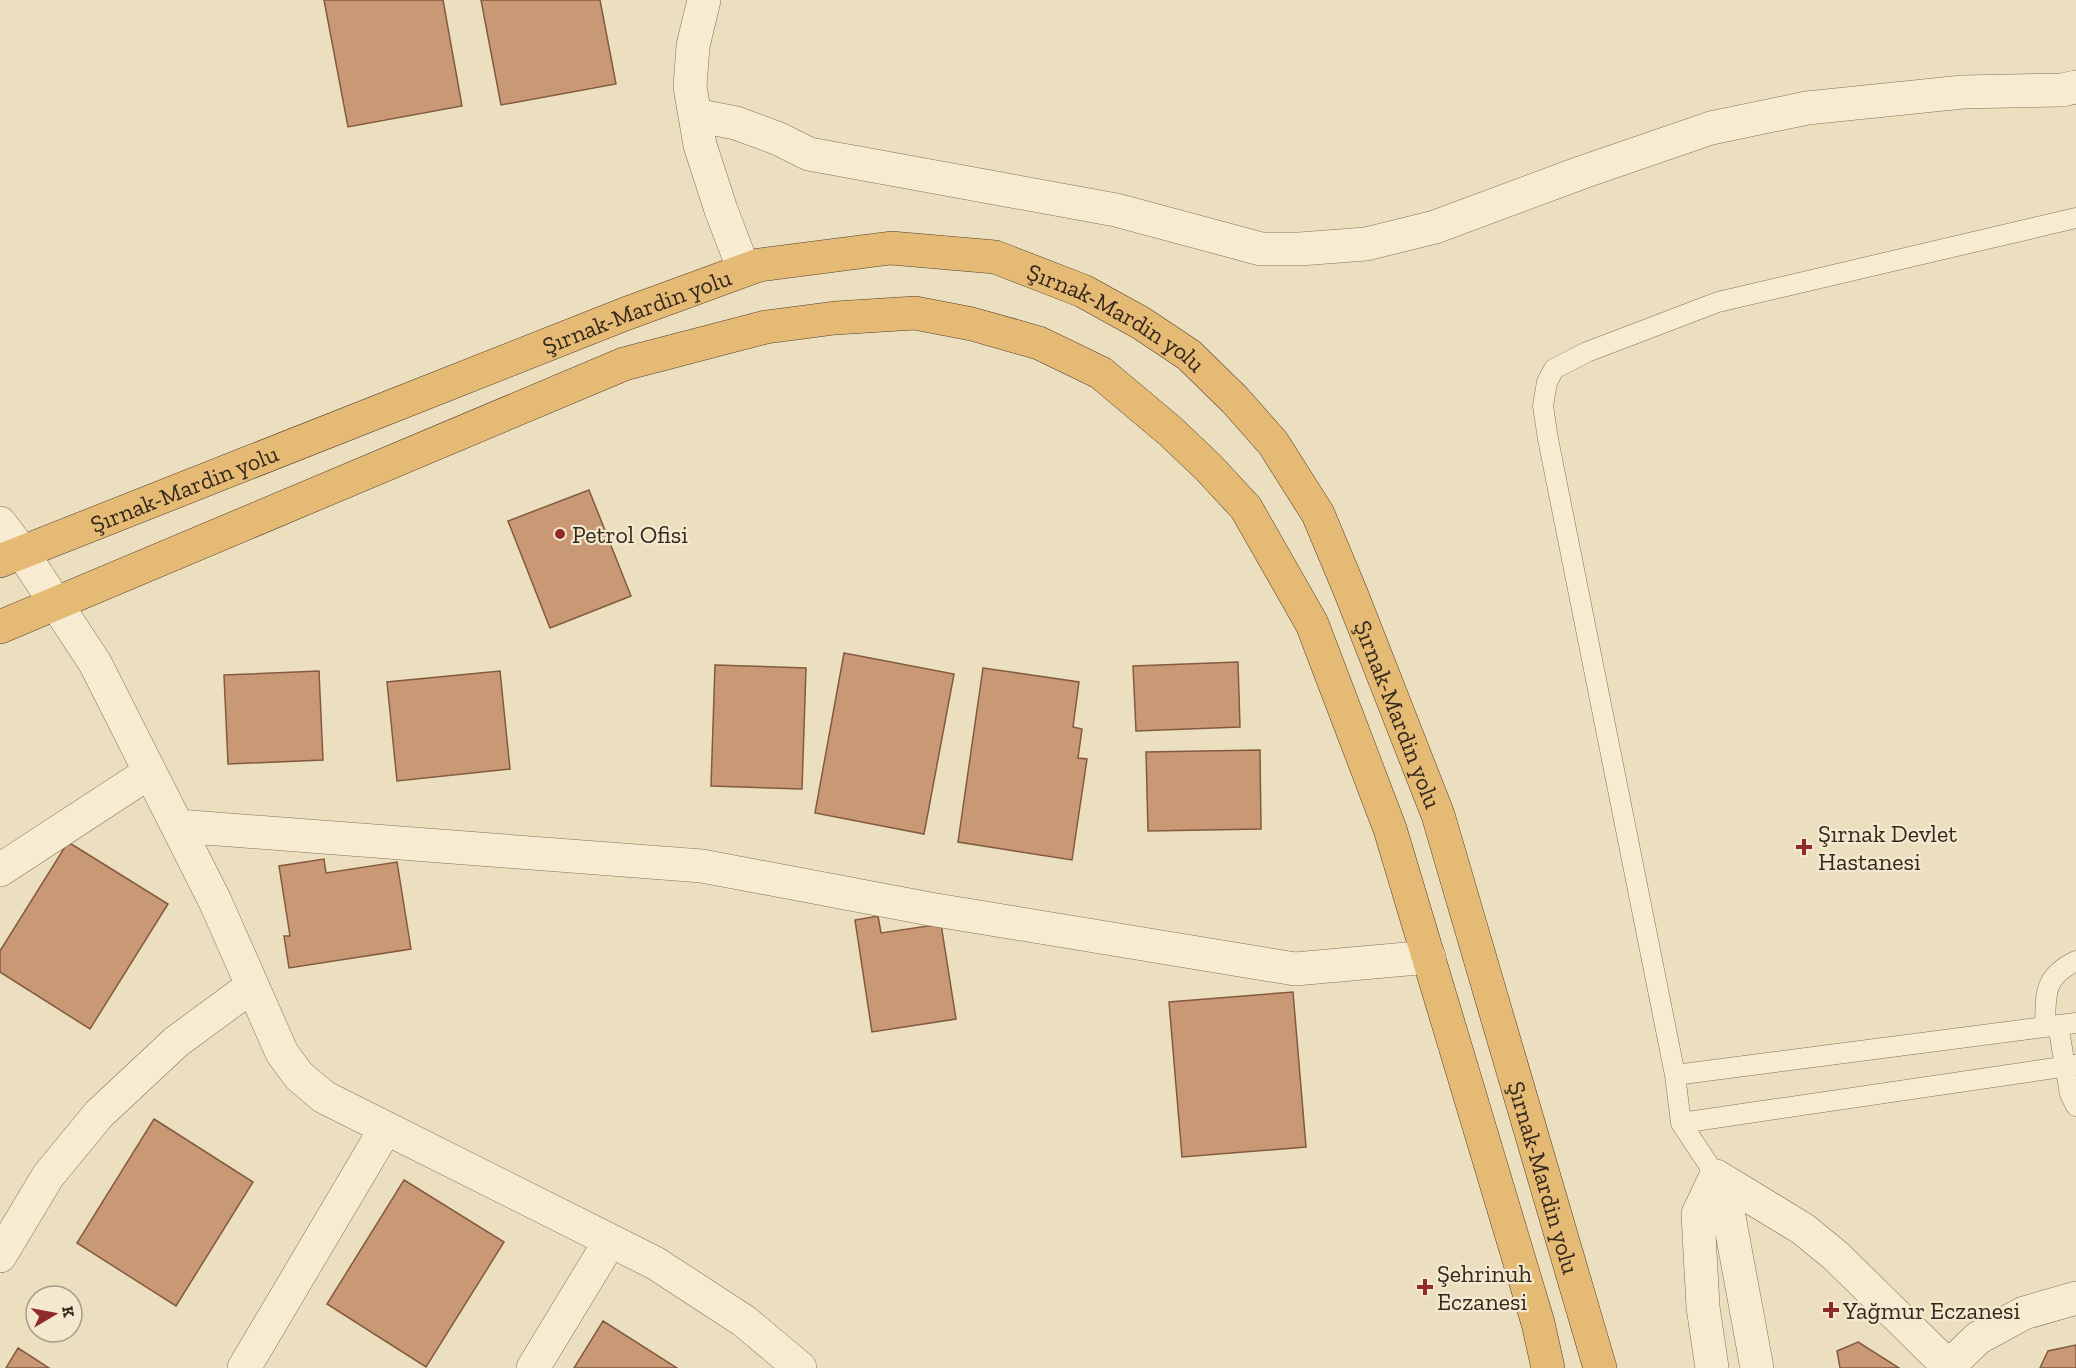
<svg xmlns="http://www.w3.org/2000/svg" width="2076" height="1368" font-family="'Zilla Slab',serif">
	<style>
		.building { fill: #c99976; stroke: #825a3f; stroke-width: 1.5 }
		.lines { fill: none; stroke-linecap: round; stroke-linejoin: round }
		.service-casing { stroke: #847058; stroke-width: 21 }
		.minor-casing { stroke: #847058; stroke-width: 34 }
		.trunk-casing { stroke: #523e2d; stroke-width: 34 }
		.service { stroke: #f7ecd2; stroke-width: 20 }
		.minor { stroke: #f7ecd2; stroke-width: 33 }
		.trunk { stroke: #e4ba74; stroke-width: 33 }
		.poi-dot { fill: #912a2a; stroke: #f4e9cf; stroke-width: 2 }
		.labels { text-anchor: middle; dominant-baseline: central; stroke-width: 4.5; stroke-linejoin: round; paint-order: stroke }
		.street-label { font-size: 24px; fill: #34281c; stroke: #f4e9cf }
		.poi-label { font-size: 24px; fill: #34281c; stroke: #f4e9cf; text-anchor: start }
	</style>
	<rect width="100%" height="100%" fill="#ecdfbf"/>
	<path class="building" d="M 324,0 L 443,0 L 462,106 L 348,127 Z
		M 481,0 L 600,0 L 616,84 L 501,105 Z
		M 589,490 L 631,596 L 550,628 L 508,521 Z
		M 844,653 L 954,674 L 924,834 L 815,813 Z
		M 1238,662 L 1240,727 L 1136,731 L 1133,666 Z
		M 715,665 L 806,668 L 802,789 L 711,786 Z
		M 983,668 L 1079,682 L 1073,727 L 1082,729 L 1078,758 L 1087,759 L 1072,860 L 958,842 Z
		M 319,671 L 323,760 L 228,764 L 224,675 Z
		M 500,671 L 510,769 L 397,781 L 387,682 Z
		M 1260,750 L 1261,829 L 1148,831 L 1146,752 Z
		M 68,842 L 168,904 L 90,1029 L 0,972 L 0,951 Z
		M 324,859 L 326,873 L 397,862 L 411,949 L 289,968 L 284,936 L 290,936 L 279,866 Z
		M 878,916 L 881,933 L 941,924 L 956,1019 L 872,1032 L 855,920 Z
		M 1293,992 L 1306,1147 L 1182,1157 L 1169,1002 Z
		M 154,1119 L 253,1182 L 176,1306 L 77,1243 Z
		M 404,1180 L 504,1242 L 426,1367 L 327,1304 Z
		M 603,1321 L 677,1368 L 574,1368 Z
		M 1858,1342 L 1899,1368 L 1840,1368 L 1837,1351 Z
		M 2076,1345 L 2076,1368 L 2040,1368 L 2048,1351 Z
		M 18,1348 L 49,1368 L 6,1368 Z"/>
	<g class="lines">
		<g class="service-casing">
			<path id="service" d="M 2058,1025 L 2070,1094 L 2076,1106
				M 2045,1027 C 2046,994 2043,977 2076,961
				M 1675,1075 L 2076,1023
				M 1681,1123 L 2076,1065
				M 1716,1176 L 1681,1123 L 1675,1075 L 1548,439 L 1543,406 L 1547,382 L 1554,369 L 1587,352 L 1718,302 L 2076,218"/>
		</g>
		<g class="minor-casing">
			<path id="minor" d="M 704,0 L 693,46 L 690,87 L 700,145 L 721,210 L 744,270
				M 695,115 L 736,123 L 779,139 L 809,154 L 1116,210 L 1261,249 L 1300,249 L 1366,244 L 1435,227 L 1583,172 L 1711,128 L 1807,108 L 1963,92 L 2062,90 L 2076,87
				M 0,523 L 22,552 L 95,663 L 215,901 L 282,1053 L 299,1076 L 324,1097 L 655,1263 L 744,1321 L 800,1368
				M 178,826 L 702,866 L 930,909 L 1295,969 L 1429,957
				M 0,870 L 150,772
				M 1716,1176 L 1803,1229 L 1836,1256 L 1950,1368
				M 0,1256 L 48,1176 L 99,1114 L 176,1042 L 252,986
				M 1949,1366 L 1978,1338 L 2024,1313 L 2076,1298
				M 244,1368 L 386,1128
				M 533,1368 L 610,1241
				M 1712,1368 L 1703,1307 L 1698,1214 L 1716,1176 L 1728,1211 L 1757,1368"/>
		</g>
		<g class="trunk-casing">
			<g id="trunk">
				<path id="s1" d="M 0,561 L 625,314 L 759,265 L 891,248 L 995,257 L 1083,291 L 1141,323 L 1189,355 L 1235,400 L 1273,443 L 1318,514 L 1351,593 L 1438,815 L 1600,1368"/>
				<path d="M 0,627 L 624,364 L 766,327 L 835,318 L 915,313 L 972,324 L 1039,343 L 1101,373 L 1170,431 L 1208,467 L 1246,508 L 1312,624 L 1390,829 L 1538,1323 L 1548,1368"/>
			</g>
		</g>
		<use href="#service" class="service"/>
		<use href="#minor" class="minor"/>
		<use href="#trunk" class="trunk"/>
	</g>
	<g class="poi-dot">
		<circle cx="560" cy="534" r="6"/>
		<path d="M1801 838h6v6h6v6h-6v6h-6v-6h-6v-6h6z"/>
		<path d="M1422 1278h6v6h6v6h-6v6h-6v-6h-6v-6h6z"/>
		<path d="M1828 1301h6v6h6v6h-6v6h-6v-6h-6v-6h6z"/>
	</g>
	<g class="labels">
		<g class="street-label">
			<text stroke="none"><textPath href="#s1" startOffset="684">Şırnak-Mardin yolu</textPath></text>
			<text stroke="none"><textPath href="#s1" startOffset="1188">Şırnak-Mardin yolu</textPath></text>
			<text stroke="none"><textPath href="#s1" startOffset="198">Şırnak-Mardin yolu</textPath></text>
			<text stroke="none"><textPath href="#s1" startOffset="1692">Şırnak-Mardin yolu</textPath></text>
			<text stroke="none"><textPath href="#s1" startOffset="2178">Şırnak-Mardin yolu</textPath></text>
		</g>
		<g class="poi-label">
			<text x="572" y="534">Petrol Ofisi</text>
			<text x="1818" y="833">Şırnak Devlet<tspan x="1818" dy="28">Hastanesi</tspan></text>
			<text x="1437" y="1273">Şehrinuh<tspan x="1437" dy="28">Eczanesi</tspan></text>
			<text x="1843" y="1310">Yağmur Eczanesi</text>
		</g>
	</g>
	<g transform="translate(54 1314) rotate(80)"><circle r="28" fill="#f4e9cf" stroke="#a79c87" stroke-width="1.5"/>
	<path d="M0-4.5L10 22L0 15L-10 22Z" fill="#912a2a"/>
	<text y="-9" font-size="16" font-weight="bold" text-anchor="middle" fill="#34281c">K</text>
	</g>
</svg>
